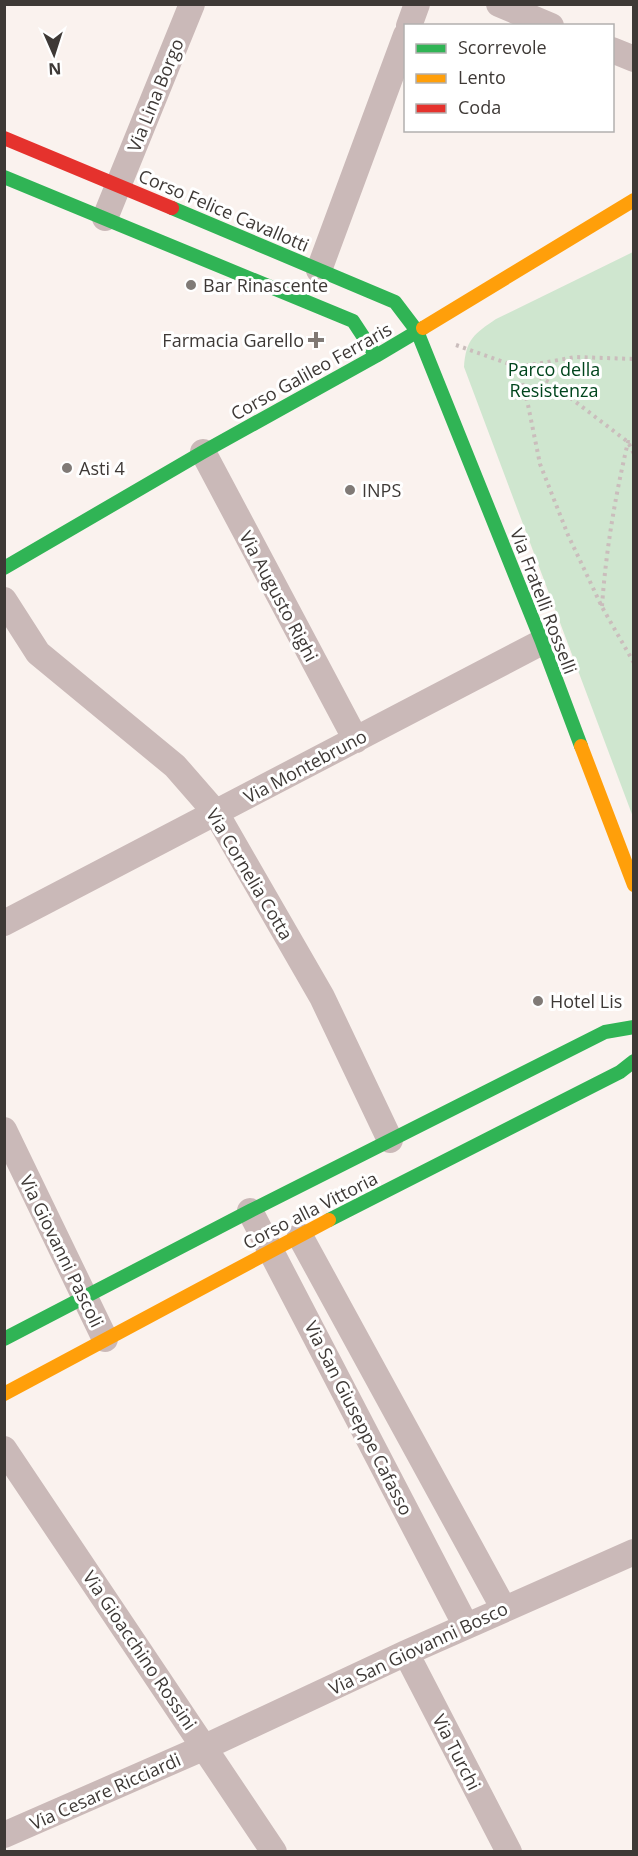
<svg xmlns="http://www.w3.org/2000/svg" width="638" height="1856" font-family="'Open Sans',sans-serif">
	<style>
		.green { fill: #cfe6cf }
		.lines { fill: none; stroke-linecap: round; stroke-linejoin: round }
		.path { stroke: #cabdbc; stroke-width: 4; stroke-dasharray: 3 4.5; stroke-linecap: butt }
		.street { stroke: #cab9b8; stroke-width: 26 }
		.fast { stroke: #30b455; stroke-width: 14 }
		.slow { stroke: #ff9f0a; stroke-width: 14 }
		.jam { stroke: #e5322d; stroke-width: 14 }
		.poi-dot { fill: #807a76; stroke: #fff; stroke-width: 2 }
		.labels { text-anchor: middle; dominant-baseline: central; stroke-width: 6; stroke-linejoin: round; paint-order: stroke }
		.street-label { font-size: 18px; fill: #3e3936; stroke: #fff }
		.poi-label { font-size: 18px; fill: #3e3936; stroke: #fff; text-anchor: start }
		.park-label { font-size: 18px; fill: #00451d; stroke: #fff }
	</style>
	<rect width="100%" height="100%" fill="#faf2ee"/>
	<path class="green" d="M 633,252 L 633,817 L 464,367 C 466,339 474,334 496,319 Z"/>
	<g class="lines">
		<path class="path" d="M 456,345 L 518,367 L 528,405 L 540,464 L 568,535 L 602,607 L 634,663
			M 518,367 L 576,357 L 634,359
			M 519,367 L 551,383 L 628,442 L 634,454
			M 602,606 C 606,550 615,497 628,442 L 634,443"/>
		<path class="street" d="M 499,4 L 551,26
			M 409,26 L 417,4
			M 612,50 L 634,59
			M 105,218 L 192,4
			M 319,270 L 406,35
			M 203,452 L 356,740
			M 4,600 L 38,653 L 175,766 L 216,813 L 322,997 L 390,1140
			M 4,923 L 542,642
			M 4,1130 L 105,1339
			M 250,1211 L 466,1626
			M 300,1236 L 504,1609
			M 4,1449 L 274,1852
			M 406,1653 L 509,1852
			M 4,1835 L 205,1747 L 406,1653 L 634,1552"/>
		<path class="fast" d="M 4,177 L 353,321 L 376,356
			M 172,208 L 395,302 L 417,331 L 542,642 L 581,746
			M 4,568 L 203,452 L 376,356 L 423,328
			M 329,1220 L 620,1072 L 634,1061
			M 4,1339 L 250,1211 L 605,1032 L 634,1027"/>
		<path class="slow" d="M 423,328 L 634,200
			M 581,746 L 634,885
			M 4,1394 L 329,1220"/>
		<path class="jam" d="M 4,138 L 172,208"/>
	</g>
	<g class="poi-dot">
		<circle cx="191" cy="285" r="6"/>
		<path d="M313 331h6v6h6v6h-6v6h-6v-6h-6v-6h6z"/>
		<circle cx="67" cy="468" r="6"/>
		<circle cx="350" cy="490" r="6"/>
		<circle cx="538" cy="1001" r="6"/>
	</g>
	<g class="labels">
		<g class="street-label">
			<text transform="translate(155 95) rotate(-68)">Via Lina Borgo</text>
			<text transform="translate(224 210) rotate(23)">Corso Felice Cavallotti</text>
			<text transform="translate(311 371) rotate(-29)">Corso Galileo Ferraris</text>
			<text transform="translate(279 596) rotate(62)">Via Augusto Righi</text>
			<text transform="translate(544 601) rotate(69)">Via Fratelli Rosselli</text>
			<text transform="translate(305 766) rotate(-28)">Via Montebruno</text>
			<text transform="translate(250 874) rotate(59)">Via Cornelia Cotta</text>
			<text transform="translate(310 1210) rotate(-27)">Corso alla Vittoria</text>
			<text transform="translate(62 1251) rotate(64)">Via Giovanni Pascoli</text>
			<text transform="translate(359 1418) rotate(63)">Via San Giuseppe Cafasso</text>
			<text transform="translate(418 1648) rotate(-25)">Via San Giovanni Bosco</text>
			<text transform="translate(140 1650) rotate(56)">Via Gioacchino Rossini</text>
			<text transform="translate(457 1752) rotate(63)">Via Turchi</text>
			<text transform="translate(105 1791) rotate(-24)">Via Cesare Ricciardi</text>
		</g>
		<g class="poi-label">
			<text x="203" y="285">Bar Rinascente</text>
			<text x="304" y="340" text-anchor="end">Farmacia Garello</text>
			<text x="79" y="468">Asti 4</text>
			<text x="362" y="490">INPS</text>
			<text x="550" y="1001">Hotel Lis</text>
		</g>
		<g class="park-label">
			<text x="554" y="369">Parco della<tspan x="554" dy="21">Resistenza</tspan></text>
		</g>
	</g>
	<rect width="638" height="1856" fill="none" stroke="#3e3936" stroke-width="12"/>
	<rect x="404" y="24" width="210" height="108" fill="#ffffff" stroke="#b2b0af" stroke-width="1.5"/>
	<rect x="416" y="44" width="30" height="9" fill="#30b455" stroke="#b2b0af" stroke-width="1.5"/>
	<text x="458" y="54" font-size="18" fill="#3e3936">Scorrevole</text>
	<rect x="416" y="74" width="30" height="9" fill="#ff9f0a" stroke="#b2b0af" stroke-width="1.5"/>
	<text x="458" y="84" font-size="18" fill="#3e3936">Lento</text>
	<rect x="416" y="104" width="30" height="9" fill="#e5322d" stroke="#b2b0af" stroke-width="1.5"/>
	<text x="458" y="114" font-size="18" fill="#3e3936">Coda</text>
	<g transform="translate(54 54) rotate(177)" stroke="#ffffff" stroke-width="4.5" paint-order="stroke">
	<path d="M0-4.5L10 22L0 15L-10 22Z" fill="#3e3936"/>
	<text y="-9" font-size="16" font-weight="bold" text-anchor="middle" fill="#3e3936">N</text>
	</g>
</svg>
